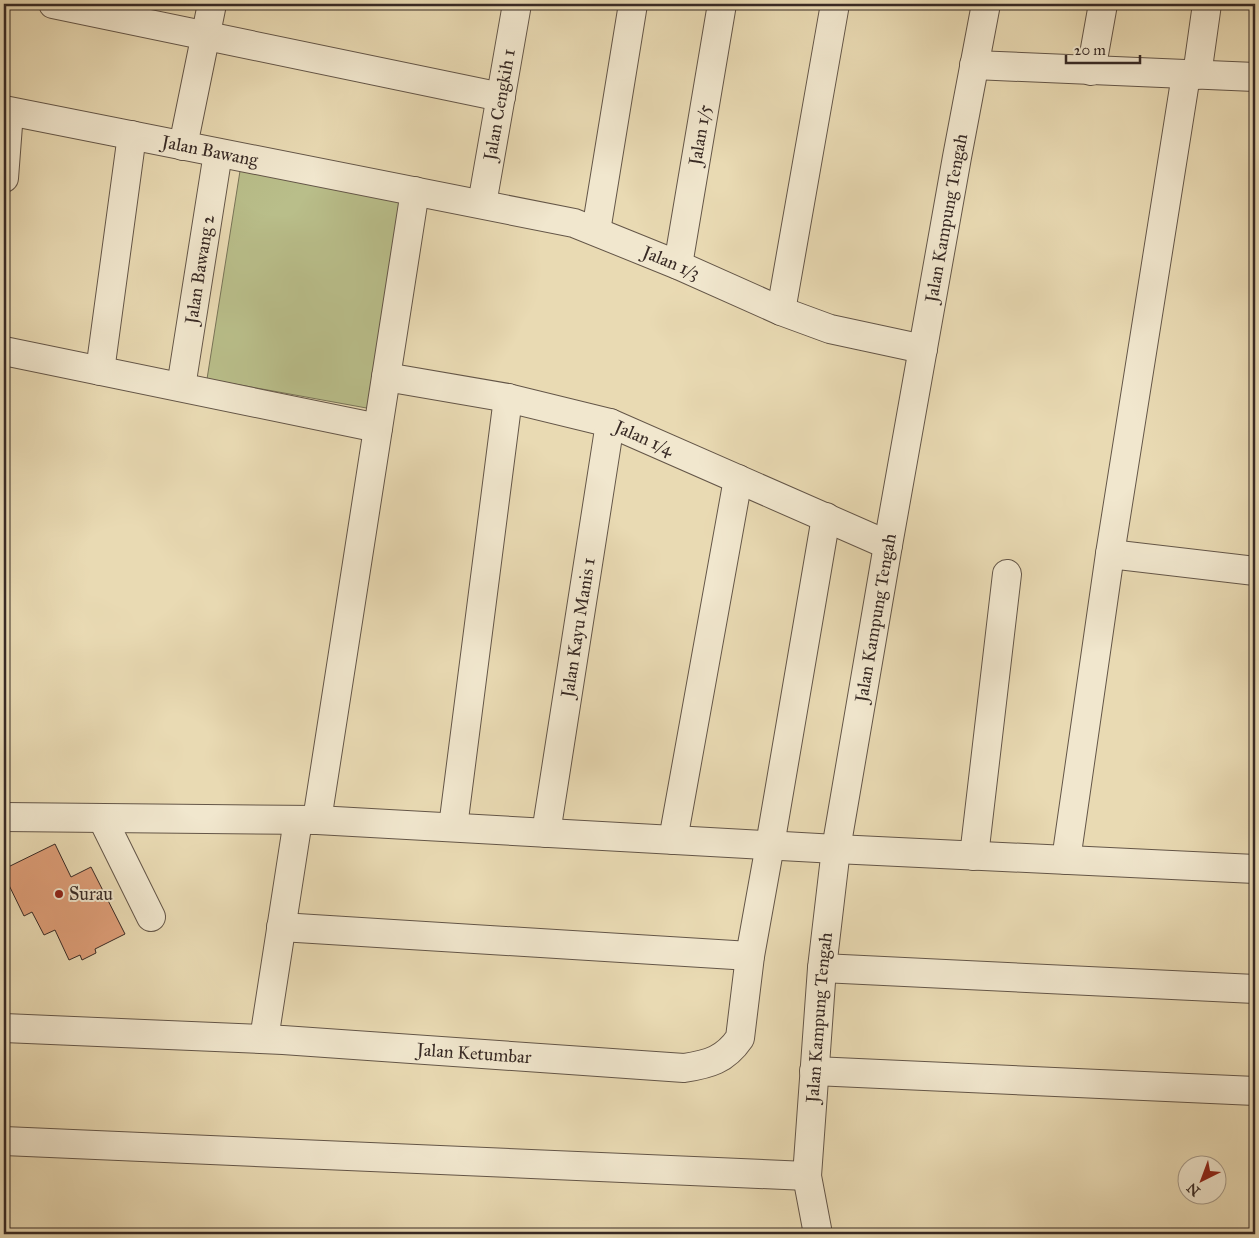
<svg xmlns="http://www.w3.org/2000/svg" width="1259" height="1238" font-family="'IM FELL Great Primer',serif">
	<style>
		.green { fill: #b9be8a; stroke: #787458 }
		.building { fill: #de9e78; stroke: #382a25 }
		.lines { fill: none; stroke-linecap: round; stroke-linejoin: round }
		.minor-casing { stroke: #645648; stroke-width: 30 }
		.minor { stroke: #f1e7ce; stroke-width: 28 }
		.poi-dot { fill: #8f2418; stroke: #f1e7ce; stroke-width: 2 }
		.labels { text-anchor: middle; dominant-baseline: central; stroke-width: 4; stroke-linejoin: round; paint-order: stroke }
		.street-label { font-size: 18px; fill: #382a25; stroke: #f1e7ce }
		.poi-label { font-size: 18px; fill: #382a25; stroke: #f1e7ce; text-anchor: start }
	</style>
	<rect width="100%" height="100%" fill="#e9dab3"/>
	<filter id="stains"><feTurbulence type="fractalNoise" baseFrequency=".004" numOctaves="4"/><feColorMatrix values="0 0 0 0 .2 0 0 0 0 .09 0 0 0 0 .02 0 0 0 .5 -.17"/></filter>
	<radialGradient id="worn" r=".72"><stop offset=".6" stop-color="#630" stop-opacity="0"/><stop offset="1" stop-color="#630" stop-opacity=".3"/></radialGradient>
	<path class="green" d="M 240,171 L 409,201 L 372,409 L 207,379 Z"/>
	<path class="building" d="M 55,844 L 71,877 L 91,867 L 125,934 L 95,949 L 96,953 L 82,960 L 80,955 L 69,960 L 55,930 L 44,935 L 32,912 L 24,916 L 4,875 L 4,869 Z"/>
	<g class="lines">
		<g class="minor-casing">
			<g id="minor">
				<path d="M 53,4 L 501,97"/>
				<path d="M 974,65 L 1255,77"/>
				<path d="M 1091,71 L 1103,4"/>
				<path d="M 1197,75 L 1207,4"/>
				<path id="s1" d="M 4,110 L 574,223 L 678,265 L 781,311 L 830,329 L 923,349"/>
				<path d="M 183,146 L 212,4"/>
				<path d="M 4,178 L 9,112"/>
				<path id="s2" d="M 482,204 L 517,4"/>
				<path d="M 596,231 L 633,4"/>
				<path id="s3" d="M 678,265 L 722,4"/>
				<path d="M 781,311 L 835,4"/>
				<path d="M 4,351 L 378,428"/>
				<path d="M 100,371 L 132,135"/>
				<path id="s4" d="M 386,377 L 508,398 L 610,423 L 888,545"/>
				<path id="s5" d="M 181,387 L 218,153"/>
				<path d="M 1110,554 L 1255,571"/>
				<path d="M 4,817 L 317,820 L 836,849 L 1255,869"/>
				<path d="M 102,818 L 151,917"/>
				<path d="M 317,820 L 415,191"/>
				<path d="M 453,827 L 508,398"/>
				<path id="s6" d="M 546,833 L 610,423"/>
				<path d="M 673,840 L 738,479"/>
				<path d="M 974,856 L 1007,574"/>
				<path d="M 1066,860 L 1110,554 L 1186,75"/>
				<path d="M 281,927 L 750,956"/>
				<path d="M 822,968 L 1255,989"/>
				<path id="s7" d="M 4,1028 L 283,1040 L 684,1068 C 709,1064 725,1060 740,1038 L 750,956 L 770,845 L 826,517"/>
				<path d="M 264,1039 L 298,820"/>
				<path d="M 814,1071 L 1255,1091"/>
				<path d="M 4,1141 L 807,1176"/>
				<path id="s8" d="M 818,1234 L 807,1176 L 822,968 L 836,849 L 888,545 L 957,157 L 986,4"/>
			</g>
		</g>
		<use href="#minor" class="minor"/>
	</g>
	<circle class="poi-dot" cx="59" cy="894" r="5"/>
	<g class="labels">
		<g class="street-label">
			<text stroke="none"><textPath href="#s2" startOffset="101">Jalan Cengkih 1</textPath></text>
			<text stroke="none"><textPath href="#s3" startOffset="132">Jalan 1/5</textPath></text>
			<text stroke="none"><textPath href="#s1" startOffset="210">Jalan Bawang</textPath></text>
			<text stroke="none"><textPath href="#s8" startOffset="1028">Jalan Kampung Tengah</textPath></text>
			<text stroke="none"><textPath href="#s1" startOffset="686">Jalan 1/3</textPath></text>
			<text stroke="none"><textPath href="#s5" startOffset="119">Jalan Bawang 2</textPath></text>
			<text stroke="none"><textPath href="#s4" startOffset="266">Jalan 1/4</textPath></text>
			<text stroke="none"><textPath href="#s8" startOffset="622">Jalan Kampung Tengah</textPath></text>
			<text stroke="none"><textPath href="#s6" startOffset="208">Jalan Kayu Manis 1</textPath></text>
			<text stroke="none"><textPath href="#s8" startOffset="218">Jalan Kampung Tengah</textPath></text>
			<text stroke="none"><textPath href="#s7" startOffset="471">Jalan Ketumbar</textPath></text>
		</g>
		<g class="poi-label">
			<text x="69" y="894">Surau</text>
		</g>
	</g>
	<rect width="1259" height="1238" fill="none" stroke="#e9dab3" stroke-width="20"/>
	<rect x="5" y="5" width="1249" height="1228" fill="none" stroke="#382a25" stroke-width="2.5"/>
	<rect x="10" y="10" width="1239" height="1218" fill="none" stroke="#382a25"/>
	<g transform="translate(1202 1180) rotate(222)"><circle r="24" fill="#f1e7ce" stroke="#a79b8a"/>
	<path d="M0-4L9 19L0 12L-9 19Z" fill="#8f2418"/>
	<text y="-8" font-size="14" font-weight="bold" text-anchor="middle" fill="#382a25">N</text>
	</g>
	<path d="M1066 55v8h74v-8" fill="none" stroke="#382a25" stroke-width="2.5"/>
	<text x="1074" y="55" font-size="15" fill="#382a25" stroke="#f1e7ce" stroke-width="4" paint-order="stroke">20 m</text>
	<rect width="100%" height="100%" filter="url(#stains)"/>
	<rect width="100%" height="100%" fill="url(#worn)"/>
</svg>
